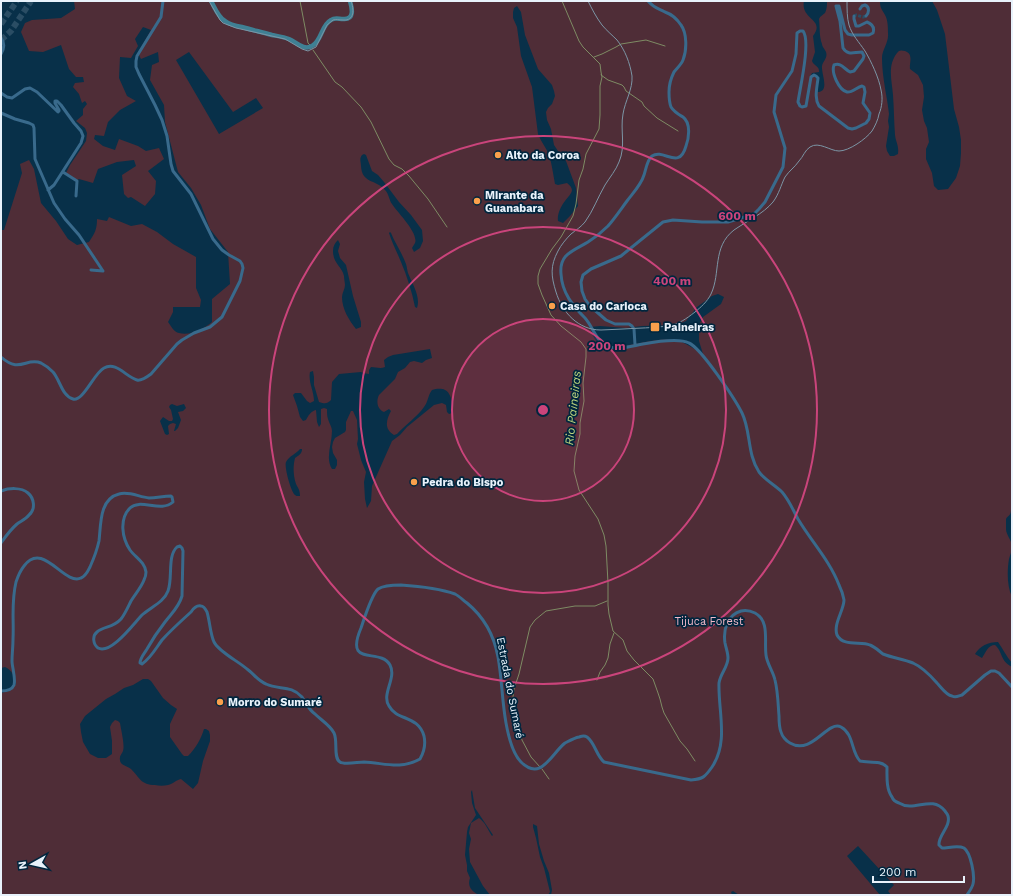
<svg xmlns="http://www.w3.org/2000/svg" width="1013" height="896" font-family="'Work Sans',sans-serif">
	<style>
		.green { fill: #4f2d37; fill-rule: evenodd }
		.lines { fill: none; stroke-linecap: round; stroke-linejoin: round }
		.stream { stroke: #7e8b64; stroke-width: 1 }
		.street-tunnel { stroke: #2a4d64; stroke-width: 3; stroke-dasharray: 3 1.5; stroke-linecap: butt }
		.highway-tunnel { stroke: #2a4d64; stroke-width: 6; stroke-dasharray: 6 3; stroke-linecap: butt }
		.street { stroke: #396a8c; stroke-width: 3 }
		.secondary { stroke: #3f8094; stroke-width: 4.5 }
		.tram { stroke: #7c95a5; stroke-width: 1 }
		.ring { fill: none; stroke: #ca447b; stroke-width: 2 }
		.poi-dot { fill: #f9a04c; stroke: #00263e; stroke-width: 1.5 }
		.labels { text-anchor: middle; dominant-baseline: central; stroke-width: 3.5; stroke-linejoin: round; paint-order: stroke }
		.poi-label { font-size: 11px; font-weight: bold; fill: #e8f2fb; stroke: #00263e; text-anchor: start }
		.park-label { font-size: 11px; fill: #f3b9c9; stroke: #00263e }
		.street-label { font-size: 11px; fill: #e8f2fb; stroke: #00263e }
		.water-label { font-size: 12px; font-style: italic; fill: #bed57e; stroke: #00263e }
		.centre { fill: #ca447b; stroke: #00263e; stroke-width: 2 }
		.ring-label { font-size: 12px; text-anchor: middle; font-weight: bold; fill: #ca447b; stroke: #00263e; stroke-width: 3.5; stroke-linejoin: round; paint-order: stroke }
	</style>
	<rect width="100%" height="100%" fill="#083049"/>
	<path class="green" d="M 74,1 L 804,1 C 800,20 826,19 813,36 L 815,52 L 812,61 C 814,66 819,66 819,71 L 819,72 L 812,73 L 810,77 L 811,79 L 814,76 L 816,78 L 816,92 C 831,93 821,74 822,66 C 823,61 828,58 826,52 C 825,49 822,47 822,44 C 819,36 820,27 819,19 C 820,16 823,15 825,13 C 827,9 827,5 827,1 L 880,1 C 880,9 882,9 885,15 C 888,20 888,28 888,34 C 889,42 882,50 882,58 C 882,77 887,96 889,114 L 888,121 L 889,127 L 886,146 L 887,151 L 890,156 L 894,156 L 898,154 C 899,145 896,143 895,135 C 894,122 894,109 893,95 C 892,81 887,66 897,53 C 899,50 901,50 905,51 C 914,54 909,63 910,69 L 918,75 L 923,85 L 924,97 L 922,110 L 924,121 L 927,128 L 929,142 L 926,149 L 926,159 L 932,173 L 934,186 L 938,190 L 948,189 L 956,178 L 960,166 L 961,153 L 961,140 L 959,127 L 954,109 L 945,34 L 937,10 L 932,1 L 1012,1 L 1012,510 L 1011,511 C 1010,517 1008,515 1006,519 C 1006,521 1006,527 1006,529 C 1006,535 1012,540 1012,547 C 1012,551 1010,555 1009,559 C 1007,571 1007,586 1012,597 L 1012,663 C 1006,656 1003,649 998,642 C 988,642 980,646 975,654 L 982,658 C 986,652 988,645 995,645 C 1003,652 1000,661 1012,667 L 1012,895 L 891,895 L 888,891 L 894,885 L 858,846 L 847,856 L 880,895 L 739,895 L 733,891 L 731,892 L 732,895 L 551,895 L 552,890 L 549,873 L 544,861 L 539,844 L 537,826 L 533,824 L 533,827 L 536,838 L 540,857 L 544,868 L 550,892 L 548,895 L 490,895 L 483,886 L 470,862 L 469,849 L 471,839 L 469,833 L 471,823 L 479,818 C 485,822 488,830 492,836 L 493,835 L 475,808 L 472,790 L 471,792 L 472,803 L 476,815 L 468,827 L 467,832 L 465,855 L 467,865 L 467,871 L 470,878 C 467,887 472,891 479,895 L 1,895 L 1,693 L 9,691 L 16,684 C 15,677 12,670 5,667 L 1,668 L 1,230 L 4,230 L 22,173 L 20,164 L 29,160 L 34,169 L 41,203 L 56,221 L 68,239 L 77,245 L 89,242 C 95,233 97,229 97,219 L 107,221 L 109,217 L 131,226 L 142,224 L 157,232 L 173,244 L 196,257 L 196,288 L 201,300 L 200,307 L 173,307 L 173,312 L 168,322 C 171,326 174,332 179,333 C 190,336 204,329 212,322 L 212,299 L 230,284 L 228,252 L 210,229 L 201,205 L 191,188 L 178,172 L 165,122 L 164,105 L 150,80 L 152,65 L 159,62 L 158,52 L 141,59 L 138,53 L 151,30 L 143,27 L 135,39 L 138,46 L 131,58 L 120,57 L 119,78 L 127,96 L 136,101 L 120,110 L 108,122 L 104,136 L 95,135 L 94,139 L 103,146 L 115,150 L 119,139 L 138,146 L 146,151 L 159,148 L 164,159 L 148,171 L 156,181 L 155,194 L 145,206 L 131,197 L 128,198 L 124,194 L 122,175 L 136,166 L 134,160 L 117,162 L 98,169 L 93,183 L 79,179 L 77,180 L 66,173 L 70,165 L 86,141 L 87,133 L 85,128 L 76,121 L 83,115 L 83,109 L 87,104 L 85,101 L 82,103 L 79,94 L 73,87 L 75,83 L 84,82 L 83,77 L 76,77 L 69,69 L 61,45 L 43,52 L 29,51 L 21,32 L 25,23 L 32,20 L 61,18 L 75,9 ZM 517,6 L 521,12 L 525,35 L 538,69 L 552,85 L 554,91 L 555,96 L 552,104 L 548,108 L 546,112 L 547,120 L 551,129 L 554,145 L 558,151 L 566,161 L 576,188 L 578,206 L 570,216 L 563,223 L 558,221 C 557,214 561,206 565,201 C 571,193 576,190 567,183 L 558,185 L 555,184 C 553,174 552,164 549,155 C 546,147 541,142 538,134 L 532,87 L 521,56 L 517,27 L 513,18 L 513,12 L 514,8 ZM 189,52 L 233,112 L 256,98 L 263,108 L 219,134 L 176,60 ZM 364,154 L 366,155 L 372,171 L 378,175 L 384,182 L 399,202 L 411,215 L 422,230 L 423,241 L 420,248 L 414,252 L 412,248 C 413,246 414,245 415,243 C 419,233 397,212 392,204 C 389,200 389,194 385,190 C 376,179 362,184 361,166 C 361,162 359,159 362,155 ZM 390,232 L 391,233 C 395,243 402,253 406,264 C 407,267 407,270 408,273 C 412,283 421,297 417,308 L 415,307 C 412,292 407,276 401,262 C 397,252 392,243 389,233 ZM 338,240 L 340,244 L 338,251 L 340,258 L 346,265 L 353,296 L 361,322 L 361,327 L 356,329 C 349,320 342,309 342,297 C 342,293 345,289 345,285 C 345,283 344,279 344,276 C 342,266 333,264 333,251 C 333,246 335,243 338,240 ZM 718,294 L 724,297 L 721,304 L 703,317 L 699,325 L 699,341 L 703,354 C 694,349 685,342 675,340 C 654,337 634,347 613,346 C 608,346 603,345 598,344 L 593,336 L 590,327 L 600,326 L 626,328 L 642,326 L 674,325 L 681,323 L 686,321 L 697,307 L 712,296 ZM 430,349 L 432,358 L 426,360 L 422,363 L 414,361 L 410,362 L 405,368 L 398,372 L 395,379 L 379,395 C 376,401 377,409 384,412 L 389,409 L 391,411 C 386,420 384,429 394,435 L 397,434 C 405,425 417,417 424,407 C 428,402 428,395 432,390 C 436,389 441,388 445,390 C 451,392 454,407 452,413 L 449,414 L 447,412 L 446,405 L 442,403 L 434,405 L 407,427 L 400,435 L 392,441 L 372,486 L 371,501 L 367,508 L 365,499 L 364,482 L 366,472 L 361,460 L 357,444 L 358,439 L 357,420 L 353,411 L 351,411 L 346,422 L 346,430 L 345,432 L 335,438 L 333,442 L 332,447 L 333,453 L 337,460 L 337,465 L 335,469 L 332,469 C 325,458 332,444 332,431 C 332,427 329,423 328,419 C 327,416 327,413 327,409 L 324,408 L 321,409 L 321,424 L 319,427 L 317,422 L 316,410 C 311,411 308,416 306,420 L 303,421 L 300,417 L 297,406 L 293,395 L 295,393 L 301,393 L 307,401 L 310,403 L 314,401 C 314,391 308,382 310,372 L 313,371 L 314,377 L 314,385 L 319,402 C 325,404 327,404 331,400 L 332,382 L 339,374 L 361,372 L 363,373 L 369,374 L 369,370 L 371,367 C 376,367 380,369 385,367 L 384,360 L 388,357 L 393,355 ZM 172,404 L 177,406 L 184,404 L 186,408 L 183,411 L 178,412 L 181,420 L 178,428 L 175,431 L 174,431 L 176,424 L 173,423 L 170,424 L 168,426 L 169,434 L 167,435 L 165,434 L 160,421 L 163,417 L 169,421 L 172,421 L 173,419 L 171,410 L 169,407 L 170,405 ZM 300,449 L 302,449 C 302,454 299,455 295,458 C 293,466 293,475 296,484 C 298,488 300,490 300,496 L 298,496 C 297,496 296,496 295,495 C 291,492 284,467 286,462 C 289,456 296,454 300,449 ZM 143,679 L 148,679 L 151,681 L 163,698 L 171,705 L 177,709 L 170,724 L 170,737 L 182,754 L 184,756 L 188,756 C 196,748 201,739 204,729 L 206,729 L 209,731 L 210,735 L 210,741 L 203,761 L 198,783 L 193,789 L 181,779 C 176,780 173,784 168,785 C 164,786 159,786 155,785 C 141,785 140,778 131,769 C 127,766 120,765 120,760 C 119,756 122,754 123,751 C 125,745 121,730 120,723 L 118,721 L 115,720 L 112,723 L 110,727 L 112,741 L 112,754 L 106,758 L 98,758 L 90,754 L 83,742 L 81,732 L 80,724 L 85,716 L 106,699 L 115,694 L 124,688 L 133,685 Z"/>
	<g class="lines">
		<path class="stream" d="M 300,1 L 308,43 L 310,45
			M 562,1 L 579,41 L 583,47 L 600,64 L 601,72 L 602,77 L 600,86 L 600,115 L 599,129 L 586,154 L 583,169 L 579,180 L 576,204 L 573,216 L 561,237 L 552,249 L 540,269 L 538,276 L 538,284 L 542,295 L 551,315 L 561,326 L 581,342 L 586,349 L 586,357 L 583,383 L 584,401 L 580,423 L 580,434 L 575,456 L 574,471 L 579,490 L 598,519 L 604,535 L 606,546 L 608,583 L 608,605 L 609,614 L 613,631 L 623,640 L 627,651 L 634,660 L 653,679 L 658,693 L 660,699 L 662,707 L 664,713 L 680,741 L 687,749 L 695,761
			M 313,50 L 335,82 L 342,87 L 361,107 L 371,122 L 389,159 L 394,165 L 402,169 L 409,176 L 428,199 L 447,227
			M 594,57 L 602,54 L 616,47 L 621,44 L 646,40 L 665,46
			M 601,75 L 608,80 L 622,85 L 624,87 L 626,91 L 642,102 L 644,106 L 657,118 L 678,131
			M 597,680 L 600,672 L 605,665 L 608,658 L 610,644 L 614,633
			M 540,767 L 531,757 L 522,740 L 512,705 L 514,689 L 519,674 L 530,627 L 535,620 L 546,611 L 575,606 L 595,606 L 607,601
			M 542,769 L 549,779"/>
		<path class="street-tunnel" d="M 854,16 L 856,15 L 863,17 L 866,16"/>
		<path class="highway-tunnel" d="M 1,24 L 17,1
			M 1,40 L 11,31 L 31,1"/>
		<path class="street" d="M 648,1 C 654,8 657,8 665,12 C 671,14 677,19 681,25 C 687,33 687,50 683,60 C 681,65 677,68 674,72 C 671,78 669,85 669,92 C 669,97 669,102 671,107 C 674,112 678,114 683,117 C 691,123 689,138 686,146 C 679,171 664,148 652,156 C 647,160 646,169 644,175 C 641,185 633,193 627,201 C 621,209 615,218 608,226 C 602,232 596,237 588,242 C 573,251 559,254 561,274 C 562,293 573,306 585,318 C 592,326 595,337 603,344 C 614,352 631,346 643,344 C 654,342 679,338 689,343 C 701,348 735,399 742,413 C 751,431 747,454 759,472 C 765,480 775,485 782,492 C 789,500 793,510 798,519 C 811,541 830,561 839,585 C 841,589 843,594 844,600 C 844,610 833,624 837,635 C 843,647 861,641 870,645 C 875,647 879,651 883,654 C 893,658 903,659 913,663 C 922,667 930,675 937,683 C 941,687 946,695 952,696 C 956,698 958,696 962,695 L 985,675 L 991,671 L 995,671 L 999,673 L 1012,687
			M 860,9 L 862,6 L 865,5 C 870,7 869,13 866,16
			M 1,38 C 5,43 4,49 1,54
			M 1,93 L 7,97 L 12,98 L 25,89 L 30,88 L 37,92 L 58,112 L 59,111 L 59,110 L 55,103 L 55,101 L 57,101 L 61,105 L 74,123 L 81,131 L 83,136 L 81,143 L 54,185 L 48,190
			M 1,113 L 15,119 L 29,123 L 33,125 L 34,128 L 35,159 L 54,203 L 65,219 L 79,235 L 103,271 L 91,270
			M 63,172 L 77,181 L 76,196
			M 635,345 L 634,329 L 632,326 L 629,324 L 615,324 L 606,320 L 590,306 L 585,299 L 582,291 L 581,282 L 583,275 L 591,269 L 621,256 L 663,222 L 673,220 L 702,222 L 728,222 L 754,214 L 759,209 L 765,202 L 783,167 L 785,148 L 774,112 L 776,95 L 792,71 L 796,54 L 797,33 L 800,31 L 803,31 C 811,41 800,88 798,102 L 800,106 L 802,107 L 806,106 L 811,77 L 814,75 L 816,76 L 818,78 C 817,88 814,98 819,106 L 848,128 L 852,129 L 856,128 L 866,123 L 869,119 L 870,113 L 863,103 L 865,92 L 864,87 L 862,86 C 857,87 852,93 847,92 C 839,90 831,73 834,65 C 841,62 844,69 850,72 L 854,71 L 863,59 L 864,56 L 862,52 C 854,52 848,56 843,48 L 840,21 L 836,6 L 839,6 L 845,30 L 848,34 L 852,35 L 869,35 L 873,33 C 875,27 872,24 867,22 L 859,26 L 856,26 L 854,19 L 854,16
			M 1,357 C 20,374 26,357 41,363 C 45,365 50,369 53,372 C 60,380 62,396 73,399 C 83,402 94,373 104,368 C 116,361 126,377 137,380 C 141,381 147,377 151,374 L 177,344 L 182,340 L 194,333 L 210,327 L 222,317 L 240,281 L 243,268 L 242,264 L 240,261 L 229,255 L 222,250 L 213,239 L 191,194 L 173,171 L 171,164 L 167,136 L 162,120 L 155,105 L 139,74 L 136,67 L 136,61 L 137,56 L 161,17 L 163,1
			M 1,491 C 9,488 21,487 28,493 C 34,498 36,509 29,515 C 26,519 21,521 17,524 C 10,530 6,536 1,543
			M 1,691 C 6,691 12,690 14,685 C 16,679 12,667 12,661 C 12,654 13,647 13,639 C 14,619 11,603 16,582 C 18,576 20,571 24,566 C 43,540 64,586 81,578 C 86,576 88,571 90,567 C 94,558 97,550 99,541 C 101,525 99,499 119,494 C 129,491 139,497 149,498 C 157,498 163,496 171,496 L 172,497 L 173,502 C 161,513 140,498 130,508 C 119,519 122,538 130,550 C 135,557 145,562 146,572 C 146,574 145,578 144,580 C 141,588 135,594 131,601 C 128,607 125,614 121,619 C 113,628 104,626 97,632 C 92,636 93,644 98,648 C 111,655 134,623 142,615 C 151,607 164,602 168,591 C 173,578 167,556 177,547 L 180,546 L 182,548 L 183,551 L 182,596 C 179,607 172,613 165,622 C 158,631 152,640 147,649 C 144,654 140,658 140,663 L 142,664 C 151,658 156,648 162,640 C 171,630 181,621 191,612 C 193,609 197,605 201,606 C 204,606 206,610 207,612 C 210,622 210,633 214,642 C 219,652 238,661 247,669 C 253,673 258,681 266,684 C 279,690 291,685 302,697 C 306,703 309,710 315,714 C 321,720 330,725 334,733 C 338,741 333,758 340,762 C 344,765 358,762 364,762 C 385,763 400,770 420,759 C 424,752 426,745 424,736 C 418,715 397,721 389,706 C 381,694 397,678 390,665 C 380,647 344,668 361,628 C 364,619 372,594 378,589 C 384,585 395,585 401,585 C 416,586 441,589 455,594 C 459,596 463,600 467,603 C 484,617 494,635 498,657 C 502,679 502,701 506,723 C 508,734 512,753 521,762 C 541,782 551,754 565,743 C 569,741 574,738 579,737 C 582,736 584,735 587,737 C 595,743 596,755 604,762 L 691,780 C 703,779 705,777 712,767 C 729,742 718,711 719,683 C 720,674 728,667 728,658 C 728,653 726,648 725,643 C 723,630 727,615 741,611 C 745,610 751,611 755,613 C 770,621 764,641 766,655 C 767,664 773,671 775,680 C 778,692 778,704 779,716 C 779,721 779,727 781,732 C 782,736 786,741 790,743 C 812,756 827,720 841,727 C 854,734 851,752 860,761 C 868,763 881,760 887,767 C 887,776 886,789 892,797 C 893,800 896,802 899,803 C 915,813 931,794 945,811 C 946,813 947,813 948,816 C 951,827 938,835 939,845 L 942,848 C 948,848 958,845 964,848 C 971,853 975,876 973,884 C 972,888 969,892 967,895"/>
		<path class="secondary" d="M 211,1 C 215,8 218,17 225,21 C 230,25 236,26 242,27 C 252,30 262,32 272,35 C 277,36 284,37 289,39 C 296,42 304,51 312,46 C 322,41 321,25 331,20 C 335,17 339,19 343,19 C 355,20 352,8 350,1"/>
		<path class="tram" d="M 209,1 L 220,20 L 223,23 L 236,28 L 285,39 L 302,49 L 308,51 L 316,47 L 327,25 L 333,20 C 336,19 339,20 343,20 C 355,21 354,9 351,1
			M 588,1 C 592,9 596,17 602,25 C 606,30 612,35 617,40 C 625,50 630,63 632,76 C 633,89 625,101 623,114 C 620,130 626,146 619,162 C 616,170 610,177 605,185 C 598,197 593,211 585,222 C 581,227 576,230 571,234 C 566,239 561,245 558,251 C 550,266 551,276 556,292 C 562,312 578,330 601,330 C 608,330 616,329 623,329 C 638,328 653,328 668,326 C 679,324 686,319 695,312 C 701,307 707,302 711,294 C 721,273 712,247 734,230 C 747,221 763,214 773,202 C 779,194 781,185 785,177 C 789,171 795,167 799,161 C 803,157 805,150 810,147 C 819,141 830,151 839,151 C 849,151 866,139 872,131 C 875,126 878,120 879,114 C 882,107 883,98 881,90 C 879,78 871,61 865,51 C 859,42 852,35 849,25 C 847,18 847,9 847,1"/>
	</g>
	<circle cx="543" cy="410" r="91" fill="#ca447b" fill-opacity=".12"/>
	<g class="ring">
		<circle cx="543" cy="410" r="91"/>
		<circle cx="543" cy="410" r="183"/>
		<circle cx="543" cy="410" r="274"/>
	</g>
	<g class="poi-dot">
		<circle cx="498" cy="155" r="4"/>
		<circle cx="477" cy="201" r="4"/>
		<circle cx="552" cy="306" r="4"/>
		<rect x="650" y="322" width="10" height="10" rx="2"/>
		<circle cx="414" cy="482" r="4"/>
		<circle cx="220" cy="702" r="4"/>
	</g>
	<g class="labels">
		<g class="poi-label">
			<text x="506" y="155">Alto da Coroa</text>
			<text x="485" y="195">Mirante da<tspan x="485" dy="13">Guanabara</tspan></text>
			<text x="560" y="306">Casa do Carioca</text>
			<text x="664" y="327">Paineiras</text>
			<text x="422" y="482">Pedra do Bispo</text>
			<text x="228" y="702">Morro do Sumaré</text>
		</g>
		<g class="park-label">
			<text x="709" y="621">Tijuca Forest</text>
		</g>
		<g class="street-label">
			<text transform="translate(510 688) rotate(79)">Estrada do Sumaré</text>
		</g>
		<g class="water-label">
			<text transform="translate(573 408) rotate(-84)">Rio Paineiras</text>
		</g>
	</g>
	<circle cx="543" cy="410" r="6" class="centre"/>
	<g class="ring-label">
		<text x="737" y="220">600 m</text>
		<text x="672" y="285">400 m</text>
		<text x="607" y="350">200 m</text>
	</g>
	<rect width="1013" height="896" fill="none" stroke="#e8f2fb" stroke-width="4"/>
	<g transform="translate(32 864) rotate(262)" stroke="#00263e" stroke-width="3" paint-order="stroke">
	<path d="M0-3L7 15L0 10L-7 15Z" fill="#e8f2fb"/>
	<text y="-6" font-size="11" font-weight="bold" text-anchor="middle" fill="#e8f2fb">N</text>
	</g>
	<path d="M873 876v6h91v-6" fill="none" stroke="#e8f2fb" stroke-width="2"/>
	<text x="879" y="876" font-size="12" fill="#e8f2fb" stroke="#00263e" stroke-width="3" paint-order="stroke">200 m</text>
</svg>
